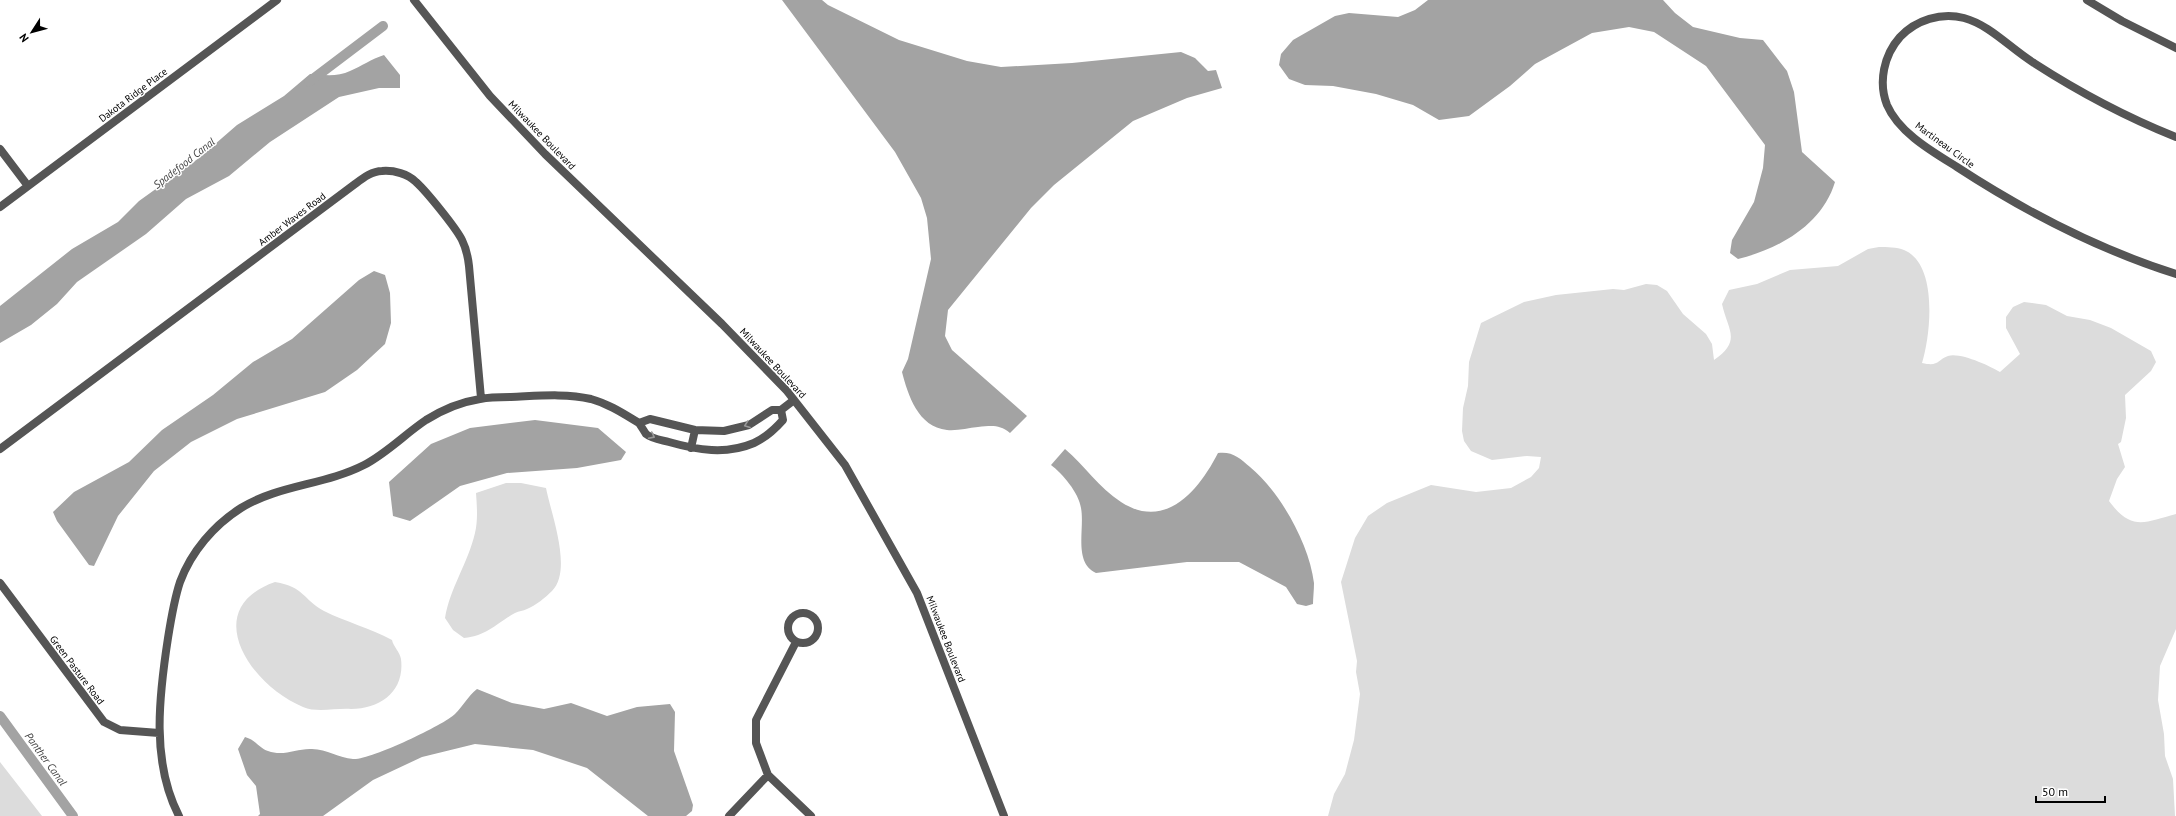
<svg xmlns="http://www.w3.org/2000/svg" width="2176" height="816" font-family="'PT Sans',sans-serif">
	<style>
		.green { fill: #dcdcdc }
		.water { fill: #a3a3a3 }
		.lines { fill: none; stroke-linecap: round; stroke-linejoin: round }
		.canal { stroke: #a3a3a3; stroke-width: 10 }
		.street { stroke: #555; stroke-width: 8 }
		.oneway { stroke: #999 }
		.labels { text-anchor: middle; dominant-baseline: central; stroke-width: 3; stroke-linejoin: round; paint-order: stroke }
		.street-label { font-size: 10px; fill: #000; stroke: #fff }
		.water-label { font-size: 11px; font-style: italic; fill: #444; stroke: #fff }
	</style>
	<rect width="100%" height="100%" fill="#fff"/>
	<path class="green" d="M 1879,247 C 1887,247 1897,247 1904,250 C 1938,264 1931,334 1922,363 C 1939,367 1937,360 1948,356 C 1960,352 1990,366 2000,372 L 2020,354 L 2006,328 L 2006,317 L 2013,307 L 2024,302 L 2046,305 L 2067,316 L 2090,320 L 2111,328 L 2151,351 L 2156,362 L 2151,371 L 2125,395 L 2126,418 L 2121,442 L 2118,444 L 2125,467 L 2117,479 L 2109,501 C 2132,532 2145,522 2176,514 L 2176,629 L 2160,666 L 2158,700 L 2164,734 L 2165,756 L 2173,779 L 2175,816 L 1328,816 L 1334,794 L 1345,774 L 1354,740 L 1360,694 L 1356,672 L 1357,661 L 1341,582 L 1355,538 L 1368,516 L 1387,503 L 1431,485 L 1476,492 L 1511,488 L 1531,477 L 1539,468 L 1541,457 L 1527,456 L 1492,460 L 1471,451 L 1464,441 L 1462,431 L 1463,408 L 1468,386 L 1469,362 L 1481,323 L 1524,302 L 1556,295 L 1613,289 L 1624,290 L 1646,284 L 1657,285 L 1667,291 L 1683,314 L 1706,334 L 1712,344 L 1714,360 C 1742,340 1728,331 1722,304 L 1729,290 L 1757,284 L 1790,270 L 1838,266 L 1868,249 Z
		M 506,483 L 521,483 L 546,488 C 551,514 573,570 552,591 C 546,597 535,606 527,609 C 523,611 519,611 515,613 C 495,624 488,635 464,638 L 453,630 L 445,618 C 450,588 468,563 475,533 C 478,520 477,507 476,493 Z
		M 275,582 C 305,587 302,599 324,611 C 346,622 370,628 392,640 C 393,646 400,652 401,659 C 405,691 381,709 351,709 C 335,708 317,713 303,707 C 251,686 198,609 275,582 Z
		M 0,762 L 42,816 L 0,816 Z"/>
	<path class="water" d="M 782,0 L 822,0 L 828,5 L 899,40 L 967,61 L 1001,67 L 1072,63 L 1181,52 L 1195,58 L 1208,71 L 1216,70 L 1222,88 L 1187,98 L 1133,121 L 1054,185 L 1031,208 L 948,310 L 945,336 L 952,350 L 1027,416 L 1010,433 C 999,424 991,426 978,427 C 968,428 957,431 947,430 C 918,427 908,395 902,372 L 908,359 L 931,259 L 927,218 L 921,198 L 895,152 Z
		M 1428,0 L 1663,0 L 1675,13 L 1693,27 L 1740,38 L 1763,40 L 1787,71 L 1794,92 L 1802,152 L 1835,182 C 1822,225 1779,249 1738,259 L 1730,253 L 1732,240 L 1754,202 L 1763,168 L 1765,145 L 1706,66 L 1654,32 L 1629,27 L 1592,33 L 1535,64 L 1510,86 L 1469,116 L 1439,120 L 1413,105 L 1376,94 L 1333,86 L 1305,85 L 1289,79 L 1279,65 L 1281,54 L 1293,40 L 1335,16 L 1349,13 L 1398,17 L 1415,10 Z
		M 384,55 L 400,75 L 400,88 L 379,88 L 339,97 L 270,142 L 229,176 L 186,199 L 146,234 L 77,282 L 57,304 L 31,325 L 0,343 L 0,306 L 72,249 L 118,222 L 139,201 L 199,158 L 237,125 L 284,96 L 310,74 C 324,75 338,77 350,71 C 362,66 371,59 384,55 Z
		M 374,271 L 385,275 L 390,293 L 391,323 L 385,344 L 357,370 L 325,392 L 237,419 L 191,442 L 154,471 L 118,516 L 94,566 L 89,565 L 57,521 L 53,512 L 74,492 L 129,462 L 162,430 L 213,395 L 253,362 L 292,339 L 359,280 Z
		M 535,420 L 598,428 L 626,452 L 621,460 L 577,468 L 507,473 L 460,486 L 410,521 L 393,516 L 389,482 L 431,444 L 470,428 Z
		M 1065,449 C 1084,465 1099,488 1121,502 C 1166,531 1199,490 1218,453 C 1232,451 1240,458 1250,467 C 1280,492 1309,543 1314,583 C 1314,590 1313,598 1313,604 L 1306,606 L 1297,604 L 1286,587 L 1239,562 L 1187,562 L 1096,573 C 1073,563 1085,528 1081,508 C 1079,493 1062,473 1051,465 Z
		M 477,689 L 512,703 L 544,709 L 571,703 L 607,716 L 637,707 L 670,704 L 675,712 L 674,751 L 693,805 L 692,811 L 686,816 L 648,816 L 587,768 L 533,750 L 475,744 L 422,757 L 373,780 L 323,816 L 258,816 L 260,814 L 256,786 L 247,775 L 238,749 L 245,737 C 256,740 259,748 268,751 C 284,757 297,748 312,749 C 327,749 339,758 353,759 C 368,761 444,725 455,714 C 463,706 468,696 477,689 Z"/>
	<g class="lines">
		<path class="canal" d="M 309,82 L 383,26
			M 0,716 L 73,816"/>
		<path class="street" d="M 414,0 L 490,96 L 545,154 L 722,324 L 787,391 L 845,465 L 917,593 L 1004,816
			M 2087,0 L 2122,21 L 2176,48
			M 2176,137 C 2126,117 2079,92 2034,63 C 2011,49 1990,25 1964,18 C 1941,12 1916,20 1900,37 C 1884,55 1878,82 1887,105 C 1899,133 1933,152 1957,167 C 2026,212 2097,249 2176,274
			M 0,149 L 28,186
			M 0,207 L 277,0
			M 781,410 L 783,420 C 775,429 765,438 754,443 C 726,455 697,450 669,442 C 662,440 652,439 646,434 C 644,431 641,426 639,423 L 650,419 L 695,430 L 724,431 L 749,425 L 772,410 L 781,410 L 794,400
			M 691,448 L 695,430
			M 0,449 L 355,184 C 363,178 372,171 382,171 C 394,170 408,174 416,182 C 427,192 456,228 462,240 C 466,248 468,257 469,266 L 481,398
			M 0,583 L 104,722 L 120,730 L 159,733
			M788 628a15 15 0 1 1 30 0a15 15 0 1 1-30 0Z
			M 796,642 L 756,720 L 756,743 L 768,775 L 811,816
			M 179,816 C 151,762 159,696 168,638 C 171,619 174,600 180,582 C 191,552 214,525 241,508 C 278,485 325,485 364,465 C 387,453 405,434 426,420 C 442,410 461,402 480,399 C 490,397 501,397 511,397 C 537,396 565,393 591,399 C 609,404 624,414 639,423
			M 729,816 L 768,775"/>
	</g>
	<defs><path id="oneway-chevron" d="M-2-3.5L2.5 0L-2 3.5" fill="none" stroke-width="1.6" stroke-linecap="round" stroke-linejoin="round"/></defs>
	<g class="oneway">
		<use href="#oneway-chevron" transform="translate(747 425) rotate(160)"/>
		<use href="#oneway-chevron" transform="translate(652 436) rotate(27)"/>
	</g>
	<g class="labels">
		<g class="street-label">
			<text transform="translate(133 95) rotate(-37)">Dakota Ridge Place</text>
			<text transform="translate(542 135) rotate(46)">Milwaukee Boulevard</text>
			<text transform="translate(1945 145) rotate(36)">Martineau Circle</text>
			<text transform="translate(292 219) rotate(-37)">Amber Waves Road</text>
			<text transform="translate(773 363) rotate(47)">Milwaukee Boulevard</text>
			<text transform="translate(946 639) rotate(69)">Milwaukee Boulevard</text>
			<text transform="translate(77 670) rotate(53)">Green Pasture Road</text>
		</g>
		<g class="water-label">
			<text transform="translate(184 163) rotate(-38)">Spadefood Canal</text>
			<text transform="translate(46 759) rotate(54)">Panther Canal</text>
		</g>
	</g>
	<g transform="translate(32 32) rotate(234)" stroke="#ffffff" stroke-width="3" paint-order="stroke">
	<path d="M0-3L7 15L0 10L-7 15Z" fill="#000000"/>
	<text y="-6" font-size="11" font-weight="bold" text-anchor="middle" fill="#000000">N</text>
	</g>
	<path d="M2036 796v6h69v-6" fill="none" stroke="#000000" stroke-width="2"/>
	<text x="2042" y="796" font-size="12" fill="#000000" stroke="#ffffff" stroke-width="3" paint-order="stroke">50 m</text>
</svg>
